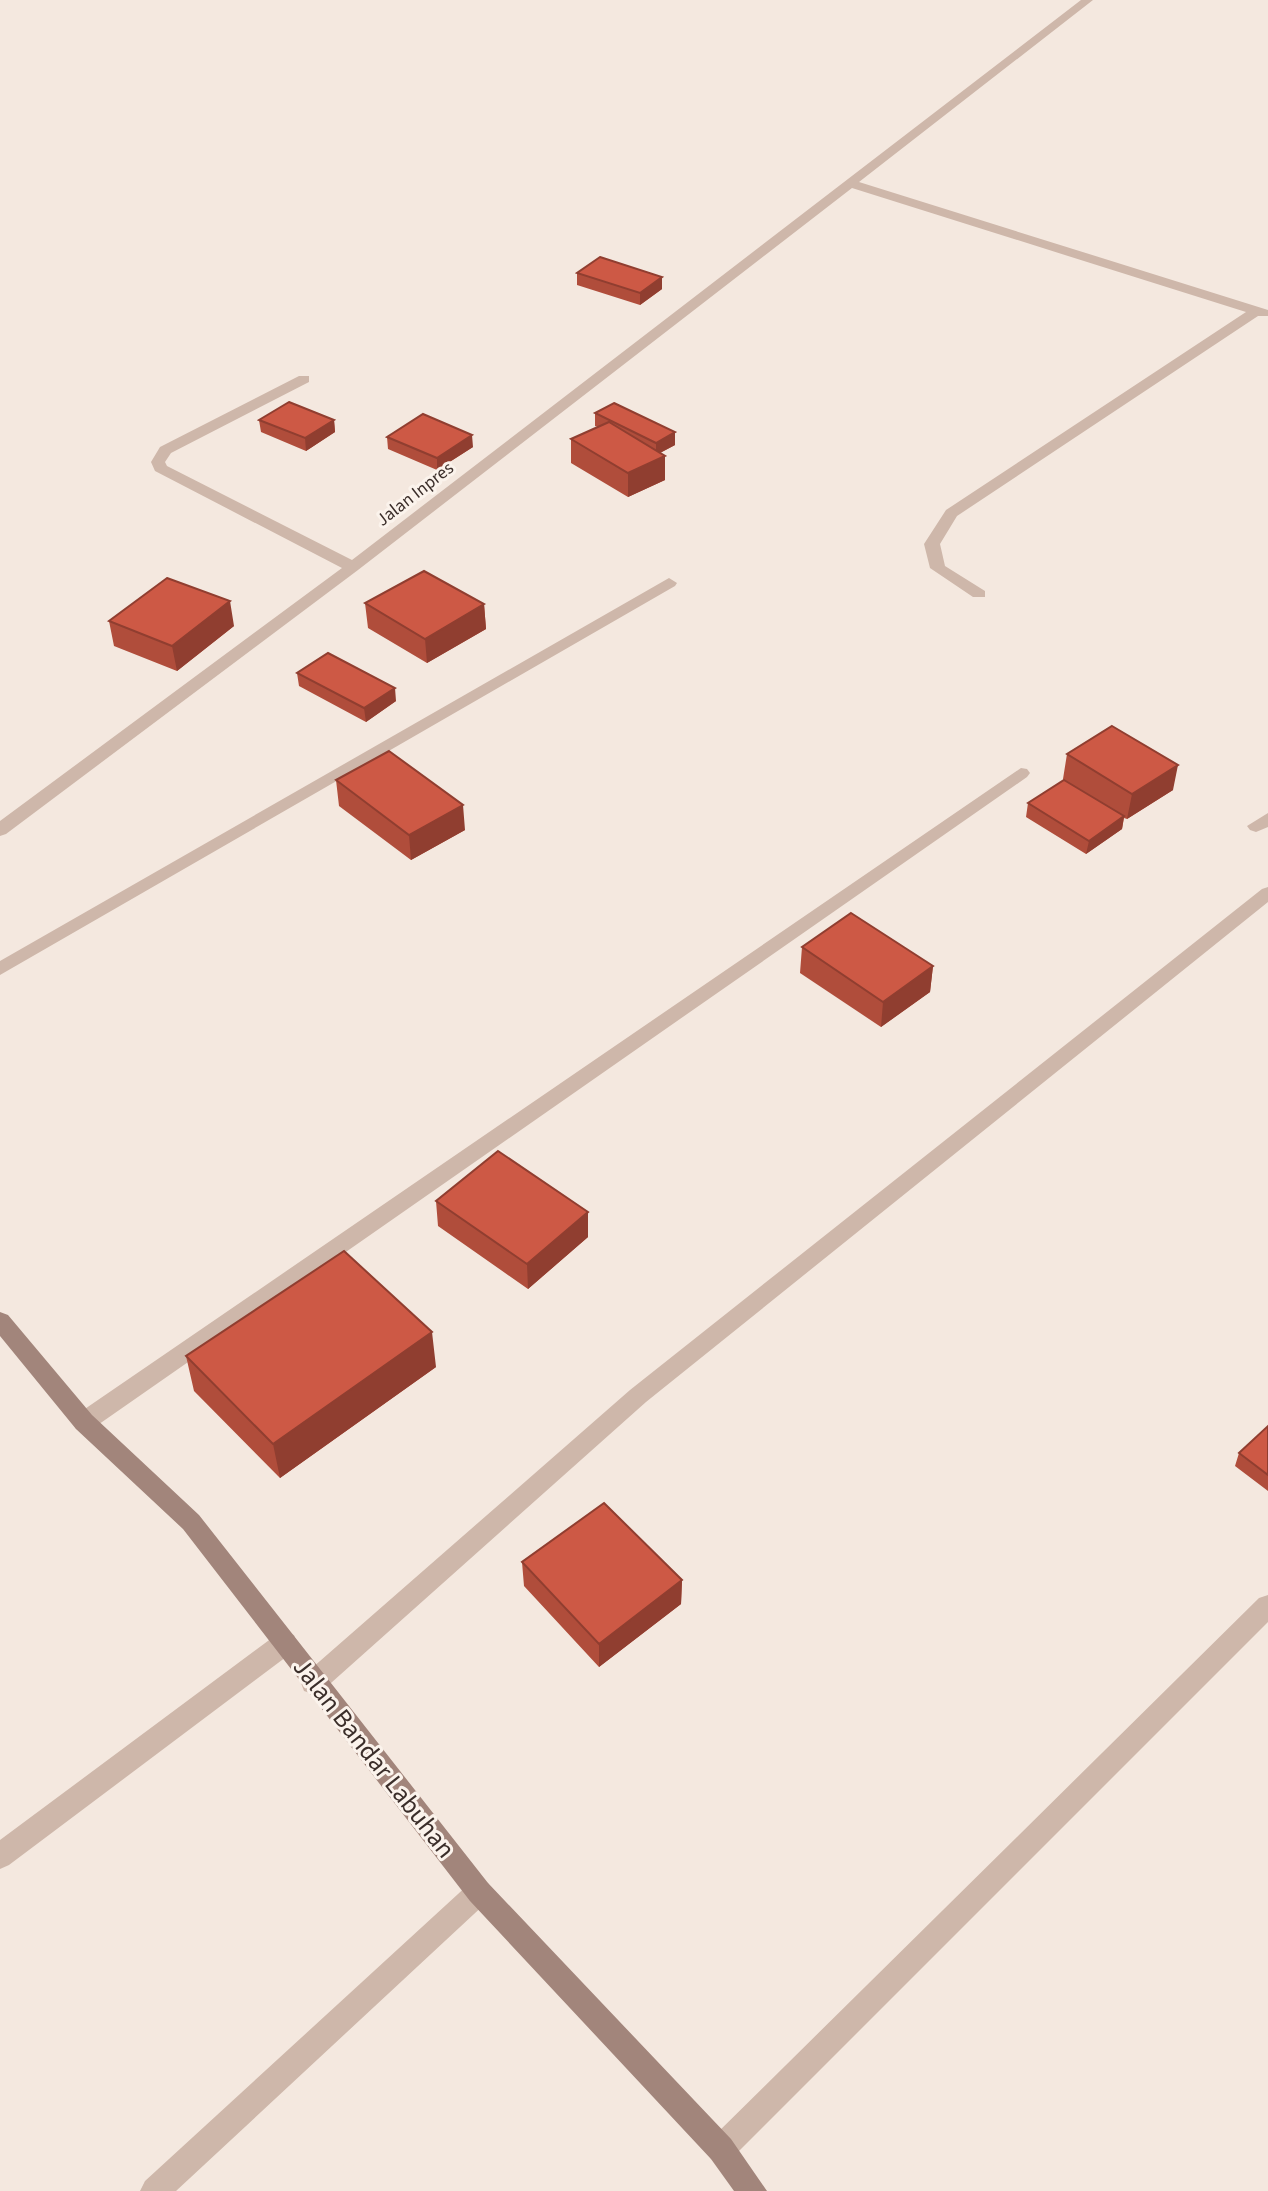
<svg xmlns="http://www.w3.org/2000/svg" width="1268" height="2191" font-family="'Source Sans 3',sans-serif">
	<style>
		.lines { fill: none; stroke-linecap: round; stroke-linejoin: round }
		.street { fill: #ceb7aa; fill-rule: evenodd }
		.secondary { fill: #a2857b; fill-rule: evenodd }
		.wall { fill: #b04d3b }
		.shaded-wall { fill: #903e30 }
		.building { fill: #cd5945; stroke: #903e30; stroke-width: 2 }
		.labels { text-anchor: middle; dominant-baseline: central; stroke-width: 6; stroke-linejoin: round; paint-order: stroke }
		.far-street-label { font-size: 18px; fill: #3b2e2a; stroke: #fbf3ec }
		.near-street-label { font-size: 26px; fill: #3b2e2a; stroke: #fbf3ec }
	</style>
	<rect width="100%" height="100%" fill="#f4e8df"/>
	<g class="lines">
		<path class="street" d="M 1081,0 L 1093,0 L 859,182 L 1268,310 L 1268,316 L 1258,316 L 957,516 L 940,544 L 945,566 L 985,591 L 985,597 L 973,597 L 930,568 L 924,544 L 946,510 L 1246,312 L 852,188 L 358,570 L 6,834 L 0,836 L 0,821 L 342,568 L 155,471 L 151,462 L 160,447 L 299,376 L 309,376 L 309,382 L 171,453 L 165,462 L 167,466 L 352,560 Z
			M 669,578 L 677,583 L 675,586 L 0,975 L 0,961 Z
			M 1021,768 L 1027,769 L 1030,773 L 1027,777 L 92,1429 L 84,1431 L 76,1429 L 73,1422 L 76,1415 Z
			M 1268,813 L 1268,827 L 1256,832 L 1250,830 L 1247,826 Z
			M 1268,887 L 1268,902 L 646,1402 L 322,1691 L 313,1694 L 304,1691 L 301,1683 L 304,1675 L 630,1390 L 1262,889 Z
			M 1268,1595 L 1268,1622 L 731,2159 L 721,2163 L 711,2159 L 707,2149 L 711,2139 L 1259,1598 Z
			M 285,1632 L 294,1635 L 297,1643 L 294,1651 L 9,1865 L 0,1869 L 0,1840 L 276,1635 Z
			M 479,1879 L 488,1883 L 492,1892 L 488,1901 L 176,2191 L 140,2191 L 145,2181 L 470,1883 Z"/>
		<path class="secondary" d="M 0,1312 L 8,1315 L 92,1415 L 199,1515 L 488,1883 L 731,2139 L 767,2191 L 734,2191 L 711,2159 L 470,1901 L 183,1529 L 76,1429 L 0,1336 Z"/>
	</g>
	<path class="wall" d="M 577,273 L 662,289 L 640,305 L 577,285 Z
		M 595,413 L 675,445 L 660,453 L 665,456 L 665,480 L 628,497 L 571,463 L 571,439 L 598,427 L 595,426 Z
		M 259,420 L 334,420 L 335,432 L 306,451 L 261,432 Z
		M 387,437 L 473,447 L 437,470 L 388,449 Z
		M 365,603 L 484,604 L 486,629 L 427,663 L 368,628 Z
		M 109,621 L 234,626 L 177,671 L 114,646 Z
		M 297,673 L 396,701 L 366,722 L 299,686 Z
		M 1067,754 L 1173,790 L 1127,819 L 1124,818 L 1122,829 L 1086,854 L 1026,817 L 1028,803 L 1064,780 L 1063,779 Z
		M 336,780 L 465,830 L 411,860 L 339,806 Z
		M 802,947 L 933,966 L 930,992 L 881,1027 L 800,973 Z
		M 436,1201 L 588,1212 L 588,1237 L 528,1289 L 438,1226 Z
		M 186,1356 L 436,1367 L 280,1478 L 194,1391 Z
		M 1268,1426 L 1268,1491 L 1235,1466 L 1239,1453 Z
		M 522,1562 L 682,1580 L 681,1604 L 599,1667 L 524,1586 Z"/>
	<path class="shaded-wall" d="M 662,277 L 662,289 L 640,305 L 640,293 Z
		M 334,420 L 335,432 L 306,451 L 305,438 Z
		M 675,432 L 675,445 L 656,455 L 656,443 Z
		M 472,435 L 473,447 L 437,470 L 437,458 Z
		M 665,456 L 665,480 L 628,497 L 628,473 Z
		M 230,601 L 234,626 L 177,671 L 172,646 Z
		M 484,604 L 486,629 L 427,663 L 425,639 Z
		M 395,688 L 396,701 L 366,722 L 364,708 Z
		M 1178,765 L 1173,790 L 1127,819 L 1132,794 Z
		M 463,805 L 465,830 L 411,860 L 409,835 Z
		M 1124,816 L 1122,829 L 1086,854 L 1089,841 Z
		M 933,966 L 930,992 L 881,1027 L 883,1002 Z
		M 588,1212 L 588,1237 L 528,1289 L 527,1264 Z
		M 432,1332 L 436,1367 L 280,1478 L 273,1444 Z
		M 682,1580 L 681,1604 L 599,1667 L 599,1644 Z"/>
	<path class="building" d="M 600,257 L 662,277 L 640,293 L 577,273 Z
		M 289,402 L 334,420 L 305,438 L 259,420 Z
		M 614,403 L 675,432 L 656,443 L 595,413 Z
		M 423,414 L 472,435 L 437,458 L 387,437 Z
		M 609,422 L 665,456 L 628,473 L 571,439 Z
		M 424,571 L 484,604 L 425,639 L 365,603 Z
		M 167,578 L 230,601 L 172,646 L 109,621 Z
		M 328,653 L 395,688 L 364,708 L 297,673 Z
		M 1112,726 L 1178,765 L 1132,794 L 1067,754 Z
		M 389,751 L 463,805 L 409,835 L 336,780 Z
		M 1064,780 L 1124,816 L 1089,841 L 1028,803 Z
		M 851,913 L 933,966 L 883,1002 L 802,947 Z
		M 498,1151 L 588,1212 L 527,1264 L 436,1201 Z
		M 344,1251 L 432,1332 L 273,1444 L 186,1356 Z
		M 1268,1426 L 1268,1475 L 1239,1453 Z
		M 604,1503 L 682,1580 L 599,1644 L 522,1562 Z"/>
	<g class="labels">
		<g class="far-street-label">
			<text transform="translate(415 494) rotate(-38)">Jalan Inpres</text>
		</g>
		<g class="near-street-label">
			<text transform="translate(374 1758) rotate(52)">Jalan Bandar Labuhan</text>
		</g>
	</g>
</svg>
